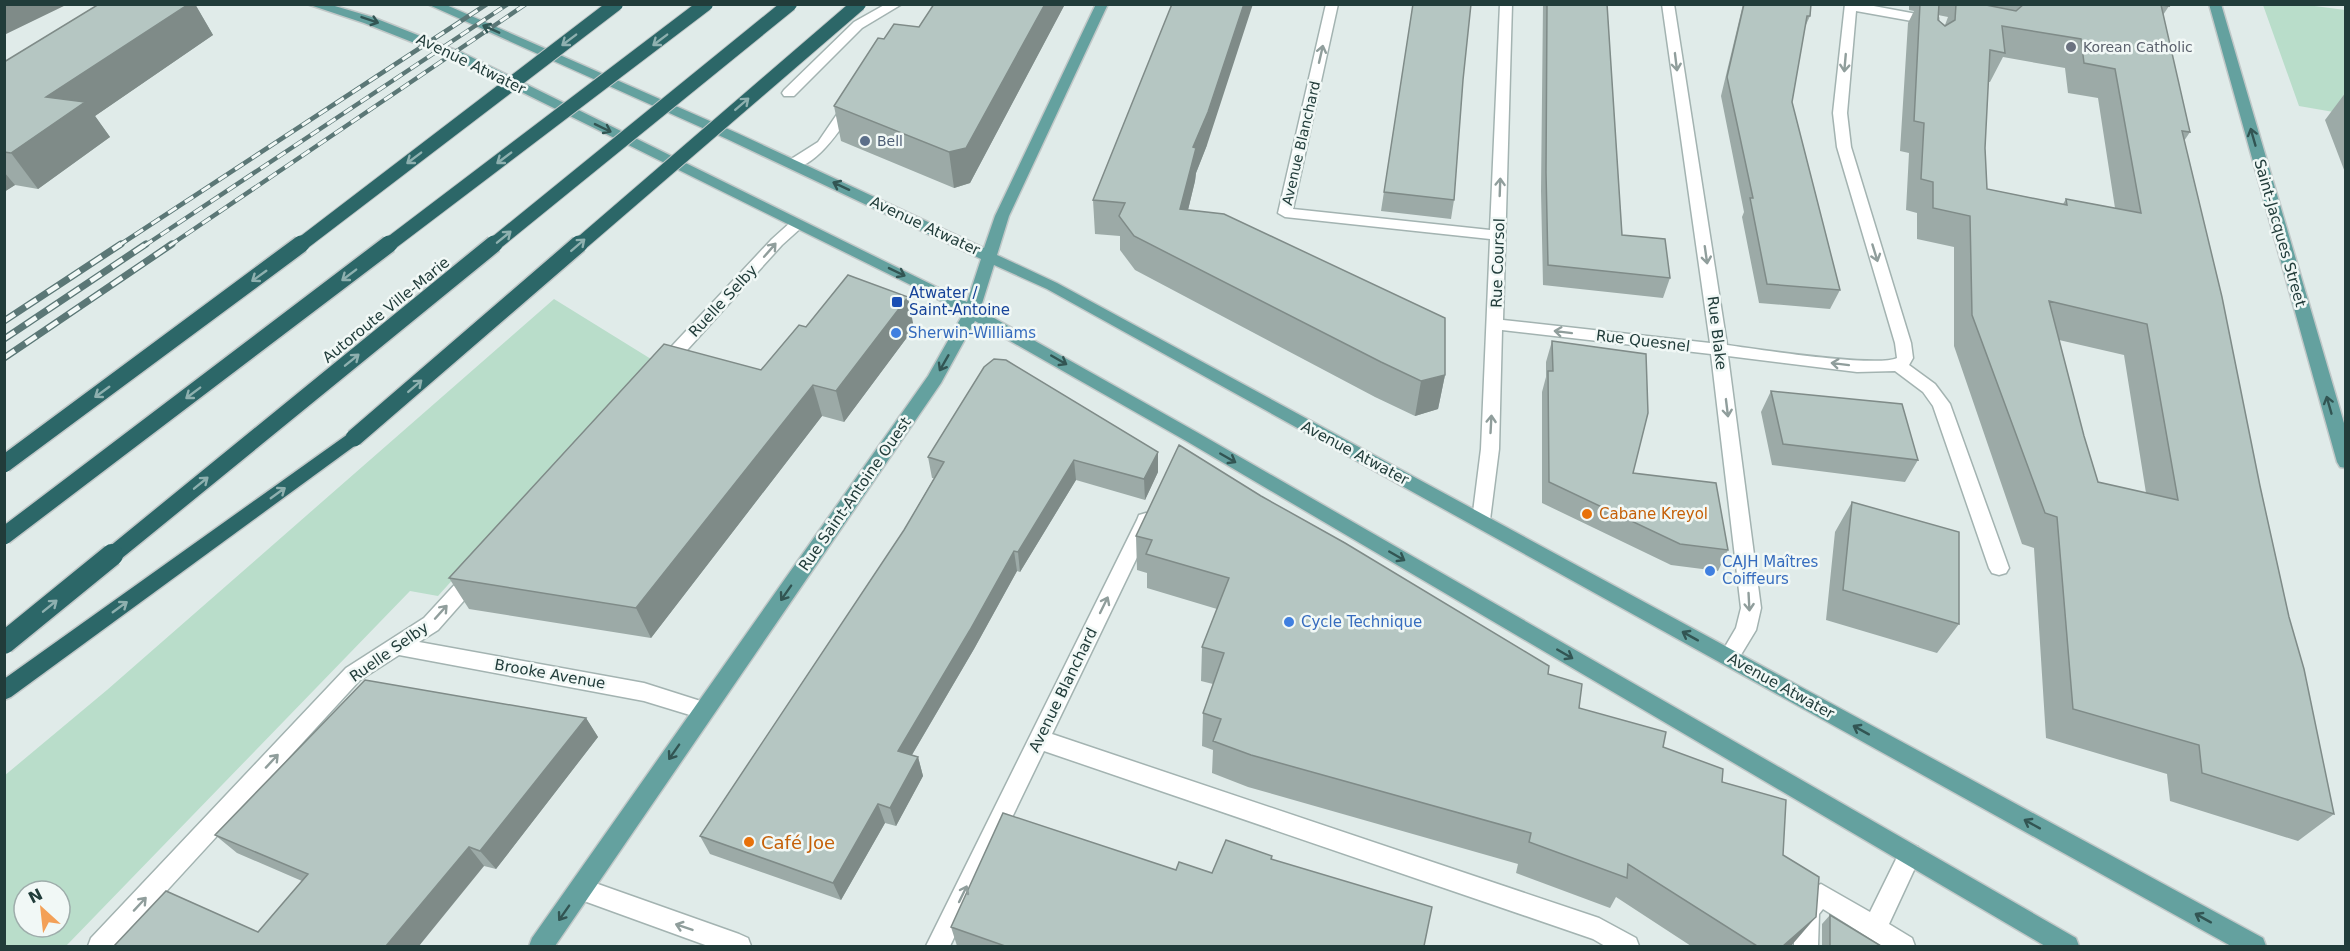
<svg xmlns="http://www.w3.org/2000/svg" width="2350" height="951" font-family="'DejaVu Sans',sans-serif">
	<style>
		.green { fill: #b9ddca; fill-rule: evenodd }
		.lines { fill: none; stroke-linecap: round; stroke-linejoin: round }
		.minor-casing { stroke: #a3b3b1; stroke-width: 3 }
		.major-casing { stroke: #c1c8c8; stroke-width: 3 }
		.highway-casing { stroke: #c1c8c8; stroke-width: 3 }
		.minor { fill: #fff; fill-rule: evenodd }
		.major { fill: #64a19f; fill-rule: evenodd }
		.highway { fill: #2c6768; fill-rule: evenodd }
		.rail-far1-casing { stroke: #5b7776; stroke-width: 4.5 }
		.rail-casing { stroke: #5b7776; stroke-width: 7 }
		.rail-far1 { stroke: #f1f8f6; stroke-width: 3; stroke-dasharray: 10; stroke-linecap: butt }
		.rail { stroke: #f1f8f6; stroke-width: 4.5; stroke-dasharray: 13; stroke-linecap: butt }
		.highway-bridge-far2-casing { stroke: #c1c8c8; stroke-width: 16; stroke-linecap: butt }
		.highway-bridge-far1-casing { stroke: #c1c8c8; stroke-width: 20; stroke-linecap: butt }
		.highway-bridge-casing { stroke: #c1c8c8; stroke-width: 25; stroke-linecap: butt }
		.highway-bridge-far2 { stroke: #2c6768; stroke-width: 14 }
		.highway-bridge-far1 { stroke: #2c6768; stroke-width: 17 }
		.highway-bridge { stroke: #2c6768; stroke-width: 22 }
		.wall { fill: #9caaa7; fill-rule: evenodd }
		.shaded-wall { fill: #7f8b88 }
		.building { fill: #b5c6c2; stroke: #7f8b88; stroke-width: 1.5; fill-rule: evenodd }
		.oneway { stroke: #325553 }
		.oneway2 { stroke: #8eb0af }
		.oneway3 { stroke: #909e9c }
		.worship-dot { fill: #6b7280; stroke: #f1f8f6; stroke-width: 2 }
		.service-dot { fill: #5c6f8a; stroke: #f1f8f6; stroke-width: 2 }
		.transit-dot { fill: #1a4fb4; stroke: #f1f8f6; stroke-width: 2 }
		.shop-dot { fill: #3f7fe0; stroke: #f1f8f6; stroke-width: 2 }
		.food-dot { fill: #e8710a; stroke: #f1f8f6; stroke-width: 2 }
		.labels { text-anchor: middle; dominant-baseline: central; stroke-width: 5; stroke-linejoin: round; paint-order: stroke }
		.far-worship-label { font-size: 14px; fill: #5b616d; stroke: #f1f8f6; text-anchor: start }
		.far-service-label { font-size: 14px; fill: #4e5e75; stroke: #f1f8f6; text-anchor: start }
		.far-street-label { font-size: 14px; fill: #213c3a; stroke: #f1f8f6 }
		.street-label { font-size: 15px; fill: #213c3a; stroke: #f1f8f6 }
		.transit-label { font-size: 15px; fill: #164399; stroke: #f1f8f6; text-anchor: start }
		.shop-label { font-size: 15px; fill: #366cbe; stroke: #f1f8f6; text-anchor: start }
		.food-label { font-size: 15px; fill: #c56008; stroke: #f1f8f6; text-anchor: start }
		.near-food-label { font-size: 18px; fill: #c56008; stroke: #f1f8f6; text-anchor: start }
	</style>
	<rect width="100%" height="100%" fill="#e0ebe9"/>
	<path class="green" d="M 2263,5 L 2307,5 L 2345,10 L 2345,114 L 2299,106 Z
		M 554,299 L 651,359 L 438,596 L 410,591 L 66,946 L 5,946 L 4,776 L 107,690 ZM 24,891 L 60,891 L 60,927 L 24,927 Z"/>
	<g class="lines">
		<g class="minor-casing">
			<path id="minor" d="M 886,4 L 902,4 L 862,28 L 794,96 L 784,96 L 782,93 L 784,90 L 854,22 Z
				M 1326,4 L 1338,4 L 1293,209 L 1490,230 L 1500,4 L 1512,4 L 1503,320 L 1710,343 L 1662,4 L 1674,4 L 1727,345 C 1756,349 1877,368 1897,358 L 1895,343 L 1837,147 L 1833,113 L 1845,4 L 1863,4 L 1938,18 L 1938,24 L 1934,25 L 1856,11 L 1847,113 L 1851,147 L 1911,343 L 1913,358 L 1909,365 L 1935,384 L 1950,404 L 2009,568 L 2006,573 L 1999,575 L 1992,573 L 1989,568 L 1933,406 L 1923,392 L 1895,371 L 1857,372 L 1728,356 L 1761,608 L 1756,630 L 1736,663 L 1729,665 L 1722,663 L 1719,657 L 1736,628 L 1741,608 L 1711,354 L 1502,330 L 1499,449 L 1490,520 L 1488,525 L 1481,527 L 1474,525 L 1472,520 L 1481,449 L 1490,239 L 1285,217 L 1278,213 Z
				M 851,100 L 858,104 C 845,122 814,174 788,167 L 786,164 L 788,161 L 818,142 L 846,101 Z
				M 797,220 L 802,221 L 804,224 L 802,227 L 782,245 L 669,370 L 657,370 L 655,366 L 657,362 L 772,239 L 792,221 Z
				M 1146,513 L 1153,515 L 1155,520 L 1052,734 L 1599,918 L 1636,938 L 1639,946 L 1605,946 L 1593,939 L 1044,751 L 950,946 L 926,946 L 1137,520 L 1139,515 Z
				M 476,566 L 483,569 L 486,574 L 483,579 L 438,630 L 419,642 L 644,683 L 710,704 L 714,710 L 710,716 L 703,719 L 644,701 L 399,655 L 360,680 L 116,946 L 88,946 L 91,938 L 346,668 L 424,618 L 469,569 Z
				M 1910,844 L 1918,847 L 1921,855 L 1889,924 L 1912,938 L 1915,946 L 1882,946 L 1823,909 L 1819,914 L 1818,946 L 1794,946 C 1794,920 1793,895 1821,884 L 1870,912 L 1902,847 Z
				M 581,878 L 739,934 L 748,938 L 751,946 L 708,946 L 573,897 L 569,889 L 573,881 Z"/>
		</g>
		<g class="major-casing">
			<path id="major" d="M 307,4 L 328,4 L 372,17 L 463,53 L 967,302 L 981,259 L 727,139 L 427,4 L 444,4 L 737,133 L 984,248 L 995,216 L 1096,4 L 1108,4 L 1009,216 L 997,255 L 1057,283 L 2263,938 L 2266,946 L 2231,946 L 1047,289 L 994,265 L 980,310 L 1200,434 L 2076,938 L 2079,946 L 2045,946 L 1188,442 L 975,321 L 941,383 L 555,946 L 529,946 L 532,938 L 928,376 L 963,314 L 927,293 L 455,59 L 364,23 Z
				M 2209,4 L 2221,4 L 2346,430 L 2346,468 L 2340,467 L 2337,462 Z"/>
		</g>
		<g class="highway-casing">
			<path id="highway" d="M 354,432 L 360,434 L 363,438 L 360,442 L 11,697 L 4,700 L 4,679 L 348,434 Z"/>
		</g>
		<use href="#minor" class="minor"/>
		<use href="#major" class="major"/>
		<use href="#highway" class="highway"/>
		<g class="rail-far1-casing">
			<path id="rail-far1" d="M 118,246 L 487,4
				M 144,246 L 508,4
				M 169,246 L 526,4"/>
		</g>
		<g class="rail-casing">
			<path id="rail" d="M 4,321 L 121,244
				M 4,339 L 146,244
				M 4,358 L 172,244"/>
		</g>
		<use href="#rail-far1" class="rail-far1"/>
		<use href="#rail" class="rail"/>
		<g class="highway-bridge-far2-casing">
			<path id="highway-bridge-far2" d="M 299,246 L 616,4
				M 387,246 L 706,4
				M 492,246 L 790,4
				M 578,246 L 859,4"/>
		</g>
		<g class="highway-bridge-far1-casing">
			<path id="highway-bridge-far1" d="M 354,438 L 579,244
				M 4,464 L 301,244
				M 4,536 L 389,244
				M 110,557 L 494,244"/>
		</g>
		<g class="highway-bridge-casing">
			<path id="highway-bridge" d="M 4,643 L 112,555"/>
		</g>
		<use href="#highway-bridge-far2" class="highway-bridge-far2"/>
		<use href="#highway-bridge-far1" class="highway-bridge-far1"/>
		<use href="#highway-bridge" class="highway-bridge"/>
	</g>
	<path class="wall" d="M 99,4 L 195,4 L 213,35 L 95,116 L 110,137 L 38,189 L 15,185 L 4,192 L 4,62 Z
		M 934,4 L 1065,4 L 970,183 L 954,188 L 841,141 L 834,106 L 884,39 L 919,27 Z
		M 1413,4 L 1463,80 L 1454,200 L 1451,219 L 1381,211 Z
		M 1543,4 L 1607,4 L 1622,235 L 1670,278 L 1663,298 L 1543,285 L 1541,191 Z
		M 1743,4 L 1811,4 L 1810,16 L 1805,27 L 1792,102 L 1840,290 L 1830,309 L 1759,303 L 1742,217 L 1744,212 L 1721,96 Z
		M 1909,4 L 2168,4 L 2169,6 L 2163,15 L 2190,132 L 2184,141 L 2289,617 L 2334,814 L 2298,841 L 2170,801 L 2167,774 L 2046,738 L 2034,548 L 2022,544 L 1954,346 L 1954,247 L 1917,239 L 1917,213 L 1906,210 L 1909,153 L 1900,151 L 1908,23 L 1914,11 L 1909,10 ZM 1938,15 L 1948,17 L 1945,25 L 1938,20 ZM 2003,57 L 2065,68 L 2068,93 L 2098,98 L 2115,208 L 2066,199 L 2063,204 L 1987,189 L 1985,148 L 1988,82 L 1990,82 ZM 2059,340 L 2124,355 L 2146,493 L 2098,482 L 2084,436 Z
		M 2346,92 L 2346,175 L 2325,120 Z
		M 1207,145 L 1196,173 L 1195,181 L 1188,210 L 1445,375 L 1438,409 L 1415,416 L 1375,397 L 1135,270 L 1120,250 L 1120,236 L 1095,234 L 1093,200 Z
		M 806,327 L 914,328 L 844,422 L 822,416 L 651,638 L 469,609 L 449,578 L 761,370 Z
		M 1552,341 L 1633,473 L 1728,550 L 1718,571 L 1671,565 L 1542,503 L 1542,392 L 1546,377 L 1546,362 Z
		M 1771,391 L 1918,460 L 1905,482 L 1772,465 L 1761,412 Z
		M 1158,452 L 1158,472 L 1145,500 L 1076,480 L 1020,572 L 1017,571 L 974,649 L 912,755 L 918,757 L 923,776 L 896,826 L 885,823 L 841,900 L 710,854 L 700,836 L 904,530 L 934,478 L 932,478 L 928,457 Z
		M 1261,496 L 1548,674 L 1579,708 L 1663,747 L 1722,782 L 1783,855 L 1791,946 L 1691,946 L 1616,897 L 1610,908 L 1516,873 L 1518,864 L 1248,787 L 1212,773 L 1213,750 L 1202,746 L 1203,713 L 1213,684 L 1201,681 L 1202,647 L 1217,609 L 1147,588 L 1147,573 L 1137,570 L 1136,536 Z
		M 1852,502 L 1959,624 L 1937,653 L 1826,620 L 1835,532 Z
		M 586,718 L 598,737 L 496,869 L 484,866 L 258,932 L 302,881 L 237,853 L 215,835 Z
		M 1272,856 L 1271,859 L 1424,946 L 957,946 L 951,927 L 1176,870 L 1212,873 Z
		M 1830,915 L 1881,946 L 1822,946 L 1822,924 Z"/>
	<path class="shaded-wall" d="M 4,4 L 68,4 L 4,35 Z
		M 189,4 L 195,4 L 213,35 L 95,116 L 110,137 L 38,189 L 11,153 L 46,97 Z
		M 1045,4 L 1065,4 L 970,183 L 954,188 L 949,152 Z
		M 1244,4 L 1253,4 L 1207,145 L 1196,173 L 1195,181 L 1180,243 L 1180,209 L 1193,147 Z
		M 4,172 L 15,185 L 4,192 Z
		M 908,297 L 914,328 L 844,422 L 836,391 Z
		M 1445,375 L 1438,409 L 1415,416 L 1421,381 Z
		M 813,385 L 822,416 L 651,638 L 636,608 Z
		M 1158,452 L 1158,472 L 1145,500 L 1144,479 Z
		M 1074,460 L 1076,480 L 1020,572 L 1018,552 Z
		M 1014,551 L 1017,571 L 974,649 L 903,770 L 898,751 Z
		M 586,718 L 598,737 L 496,869 L 480,851 Z
		M 918,757 L 923,776 L 896,826 L 890,808 Z
		M 878,804 L 885,823 L 841,900 L 833,883 Z
		M 469,847 L 484,866 L 419,946 L 386,946 Z
		M 1816,917 L 1791,946 L 1783,946 Z"/>
	<path class="building" d="M 99,4 L 189,4 L 46,97 L 85,102 L 11,153 L 4,152 L 4,62 Z
		M 934,4 L 1045,4 L 966,148 L 949,152 L 834,106 L 878,38 L 884,39 L 894,24 L 919,27 Z
		M 1172,4 L 1244,4 L 1208,112 L 1193,147 L 1196,148 L 1180,209 L 1224,214 L 1445,318 L 1445,375 L 1421,381 L 1381,362 L 1134,236 L 1119,216 L 1125,203 L 1093,200 Z
		M 1413,4 L 1471,4 L 1463,80 L 1454,200 L 1384,192 Z
		M 1547,4 L 1607,4 L 1622,235 L 1665,239 L 1670,278 L 1548,265 L 1546,172 Z
		M 1744,4 L 1811,4 L 1810,16 L 1807,16 L 1792,102 L 1840,290 L 1767,284 L 1750,198 L 1753,198 L 1727,77 Z
		M 1920,4 L 1939,4 L 1938,20 L 1945,26 L 1955,20 L 1956,4 L 1981,4 L 2016,11 L 2024,4 L 2168,4 L 2169,6 L 2161,5 L 2190,132 L 2182,131 L 2222,297 L 2260,486 L 2289,617 L 2304,669 L 2334,814 L 2202,773 L 2199,745 L 2073,709 L 2057,517 L 2045,513 L 1972,315 L 1970,216 L 1933,208 L 1933,182 L 1921,179 L 1924,123 L 1914,121 ZM 2002,26 L 2081,39 L 2084,63 L 2115,69 L 2141,213 L 2066,199 L 2067,205 L 1987,189 L 1985,148 L 1990,50 L 2005,53 ZM 2049,301 L 2147,324 L 2178,500 L 2098,482 L 2084,436 Z
		M 848,275 L 908,297 L 836,391 L 813,385 L 636,608 L 449,578 L 664,344 L 761,370 L 799,325 L 806,327 Z
		M 1552,341 L 1646,354 L 1648,413 L 1633,473 L 1716,483 L 1728,550 L 1680,544 L 1549,482 L 1548,371 L 1553,371 Z
		M 994,359 L 1006,360 L 1158,452 L 1144,479 L 1074,460 L 1018,552 L 1014,551 L 970,630 L 898,751 L 918,757 L 890,808 L 878,804 L 833,883 L 700,836 L 904,530 L 944,462 L 928,457 L 984,367 Z
		M 1771,391 L 1902,404 L 1918,460 L 1783,444 Z
		M 1179,445 L 1261,496 L 1345,543 L 1549,666 L 1548,674 L 1582,684 L 1579,708 L 1666,732 L 1663,747 L 1723,769 L 1722,782 L 1786,800 L 1783,855 L 1819,877 L 1816,917 L 1783,946 L 1757,946 L 1628,864 L 1627,878 L 1529,842 L 1531,833 L 1251,755 L 1213,741 L 1221,719 L 1203,713 L 1224,653 L 1202,647 L 1229,578 L 1146,554 L 1152,540 L 1136,536 Z
		M 1852,502 L 1959,532 L 1959,624 L 1843,590 Z
		M 365,680 L 586,718 L 480,851 L 469,847 L 386,946 L 114,946 L 166,891 L 258,932 L 308,874 L 215,835 Z
		M 1003,813 L 1176,870 L 1179,862 L 1212,873 L 1226,840 L 1272,856 L 1271,859 L 1432,907 L 1424,946 L 1005,946 L 951,927 Z
		M 1830,915 L 1881,946 L 1830,946 Z"/>
	<defs><path id="oneway-shaft" d="M-6 0H5M1.5-3L5.5 0L1.5 3" fill="none" stroke-width="1.6" stroke-linecap="round" stroke-linejoin="round" transform="scale(1.5)"/></defs>
	<g class="oneway">
		<use href="#oneway-shaft" transform="translate(370 20) rotate(19)"/>
		<use href="#oneway-shaft" transform="translate(491 29) rotate(-156)"/>
		<use href="#oneway-shaft" transform="translate(603 128) rotate(26)"/>
		<use href="#oneway-shaft" transform="translate(2253 137) rotate(-106)"/>
		<use href="#oneway-shaft" transform="translate(841 186) rotate(-155)"/>
		<use href="#oneway-shaft" transform="translate(897 272) rotate(26)"/>
		<use href="#oneway-shaft" transform="translate(1059 360) rotate(30)"/>
		<use href="#oneway-shaft" transform="translate(944 363) rotate(120)"/>
		<use href="#oneway-shaft" transform="translate(2329 405) rotate(-106)"/>
		<use href="#oneway-shaft" transform="translate(1228 458) rotate(30)"/>
		<use href="#oneway-shaft" transform="translate(1397 556) rotate(30)"/>
		<use href="#oneway-shaft" transform="translate(786 593) rotate(125)"/>
		<use href="#oneway-shaft" transform="translate(1690 636) rotate(-151)"/>
		<use href="#oneway-shaft" transform="translate(1565 654) rotate(30)"/>
		<use href="#oneway-shaft" transform="translate(1861 730) rotate(-151)"/>
		<use href="#oneway-shaft" transform="translate(674 752) rotate(125)"/>
		<use href="#oneway-shaft" transform="translate(2032 824) rotate(-151)"/>
		<use href="#oneway-shaft" transform="translate(564 913) rotate(125)"/>
		<use href="#oneway-shaft" transform="translate(2203 918) rotate(-151)"/>
	</g>
	<g class="oneway2">
		<use href="#oneway-shaft" transform="translate(569 40) rotate(143)"/>
		<use href="#oneway-shaft" transform="translate(660 40) rotate(143)"/>
		<use href="#oneway-shaft" transform="translate(742 104) rotate(-41)"/>
		<use href="#oneway-shaft" transform="translate(414 158) rotate(143)"/>
		<use href="#oneway-shaft" transform="translate(504 158) rotate(143)"/>
		<use href="#oneway-shaft" transform="translate(504 237) rotate(-39)"/>
		<use href="#oneway-shaft" transform="translate(578 245) rotate(-41)"/>
		<use href="#oneway-shaft" transform="translate(349 275) rotate(143)"/>
		<use href="#oneway-shaft" transform="translate(259 276) rotate(144)"/>
		<use href="#oneway-shaft" transform="translate(352 360) rotate(-39)"/>
		<use href="#oneway-shaft" transform="translate(415 386) rotate(-41)"/>
		<use href="#oneway-shaft" transform="translate(102 392) rotate(144)"/>
		<use href="#oneway-shaft" transform="translate(193 393) rotate(143)"/>
		<use href="#oneway-shaft" transform="translate(201 483) rotate(-39)"/>
		<use href="#oneway-shaft" transform="translate(278 493) rotate(-36)"/>
		<use href="#oneway-shaft" transform="translate(50 606) rotate(-39)"/>
		<use href="#oneway-shaft" transform="translate(120 607) rotate(-36)"/>
	</g>
	<g class="oneway3">
		<use href="#oneway-shaft" transform="translate(1321 54) rotate(-77)"/>
		<use href="#oneway-shaft" transform="translate(1676 62) rotate(83)"/>
		<use href="#oneway-shaft" transform="translate(1845 63) rotate(95)"/>
		<use href="#oneway-shaft" transform="translate(1500 187) rotate(-88)"/>
		<use href="#oneway-shaft" transform="translate(770 250) rotate(-49)"/>
		<use href="#oneway-shaft" transform="translate(1875 253) rotate(73)"/>
		<use href="#oneway-shaft" transform="translate(1706 255) rotate(82)"/>
		<use href="#oneway-shaft" transform="translate(1563 332) rotate(-173)"/>
		<use href="#oneway-shaft" transform="translate(1840 364) rotate(-173)"/>
		<use href="#oneway-shaft" transform="translate(1727 408) rotate(83)"/>
		<use href="#oneway-shaft" transform="translate(1491 424) rotate(-87)"/>
		<use href="#oneway-shaft" transform="translate(1749 602) rotate(87)"/>
		<use href="#oneway-shaft" transform="translate(1104 605) rotate(-64)"/>
		<use href="#oneway-shaft" transform="translate(441 612) rotate(-48)"/>
		<use href="#oneway-shaft" transform="translate(272 761) rotate(-47)"/>
		<use href="#oneway-shaft" transform="translate(963 894) rotate(-64)"/>
		<use href="#oneway-shaft" transform="translate(140 904) rotate(-47)"/>
		<use href="#oneway-shaft" transform="translate(684 927) rotate(-161)"/>
	</g>
	<circle class="worship-dot" cx="2071" cy="47" r="6"/>
	<circle class="service-dot" cx="865" cy="141" r="6"/>
	<rect class="transit-dot" x="891" y="296" width="12" height="12" rx="3"/>
	<g class="shop-dot">
		<circle cx="896" cy="333" r="6"/>
		<circle cx="1710" cy="571" r="6"/>
		<circle cx="1289" cy="622" r="6"/>
	</g>
	<g class="food-dot">
		<circle cx="1587" cy="514" r="6"/>
		<circle cx="749" cy="842" r="6"/>
	</g>
	<g class="labels">
		<g class="far-worship-label">
			<text x="2083" y="47">Korean Catholic</text>
		</g>
		<g class="far-service-label">
			<text x="877" y="141">Bell</text>
		</g>
		<g class="far-street-label">
			<text transform="translate(1301 143) rotate(-77)">Avenue Blanchard</text>
		</g>
		<g class="street-label">
			<text transform="translate(471 64) rotate(26)">Avenue Atwater</text>
			<text transform="translate(925 226) rotate(25)">Avenue Atwater</text>
			<text transform="translate(2280 233) rotate(74)">Saint-Jacques Street</text>
			<text transform="translate(1498 263) rotate(-88)">Rue Coursol</text>
			<text transform="translate(723 301) rotate(-47)">Ruelle Selby</text>
			<text transform="translate(386 310) rotate(-39)">Autoroute Ville-Marie</text>
			<text transform="translate(1717 333) rotate(83)">Rue Blake</text>
			<text transform="translate(1643 341) rotate(7)">Rue Quesnel</text>
			<text transform="translate(1355 453) rotate(28)">Avenue Atwater</text>
			<text transform="translate(855 494) rotate(-55)">Rue Saint-Antoine Ouest</text>
			<text transform="translate(389 652) rotate(-35)">Ruelle Selby</text>
			<text transform="translate(550 674) rotate(10)">Brooke Avenue</text>
			<text transform="translate(1781 686) rotate(29)">Avenue Atwater</text>
			<text transform="translate(1063 690) rotate(-64)">Avenue Blanchard</text>
		</g>
		<g class="transit-label">
			<text x="909" y="293">Atwater /<tspan x="909" dy="17">Saint-Antoine</tspan></text>
		</g>
		<g class="shop-label">
			<text x="908" y="333">Sherwin-Williams</text>
			<text x="1722" y="562">CAJH Maîtres<tspan x="1722" dy="17">Coiffeurs</tspan></text>
			<text x="1301" y="622">Cycle Technique</text>
		</g>
		<g class="food-label">
			<text x="1599" y="514">Cabane Kreyol</text>
		</g>
		<g class="near-food-label">
			<text x="761" y="842">Café Joe</text>
		</g>
	</g>
	<rect width="2350" height="951" fill="none" stroke="#213c3a" stroke-width="12"/>
	<g transform="translate(42 909) rotate(333)"><circle r="28" fill="#f1f8f6" stroke="#9eadab" stroke-width="1.5"/>
	<path d="M0-4.5L10 22L0 15L-10 22Z" fill="#f3a057"/>
	<text y="-9" font-size="16" font-weight="bold" text-anchor="middle" fill="#213c3a">N</text>
	</g>
</svg>
